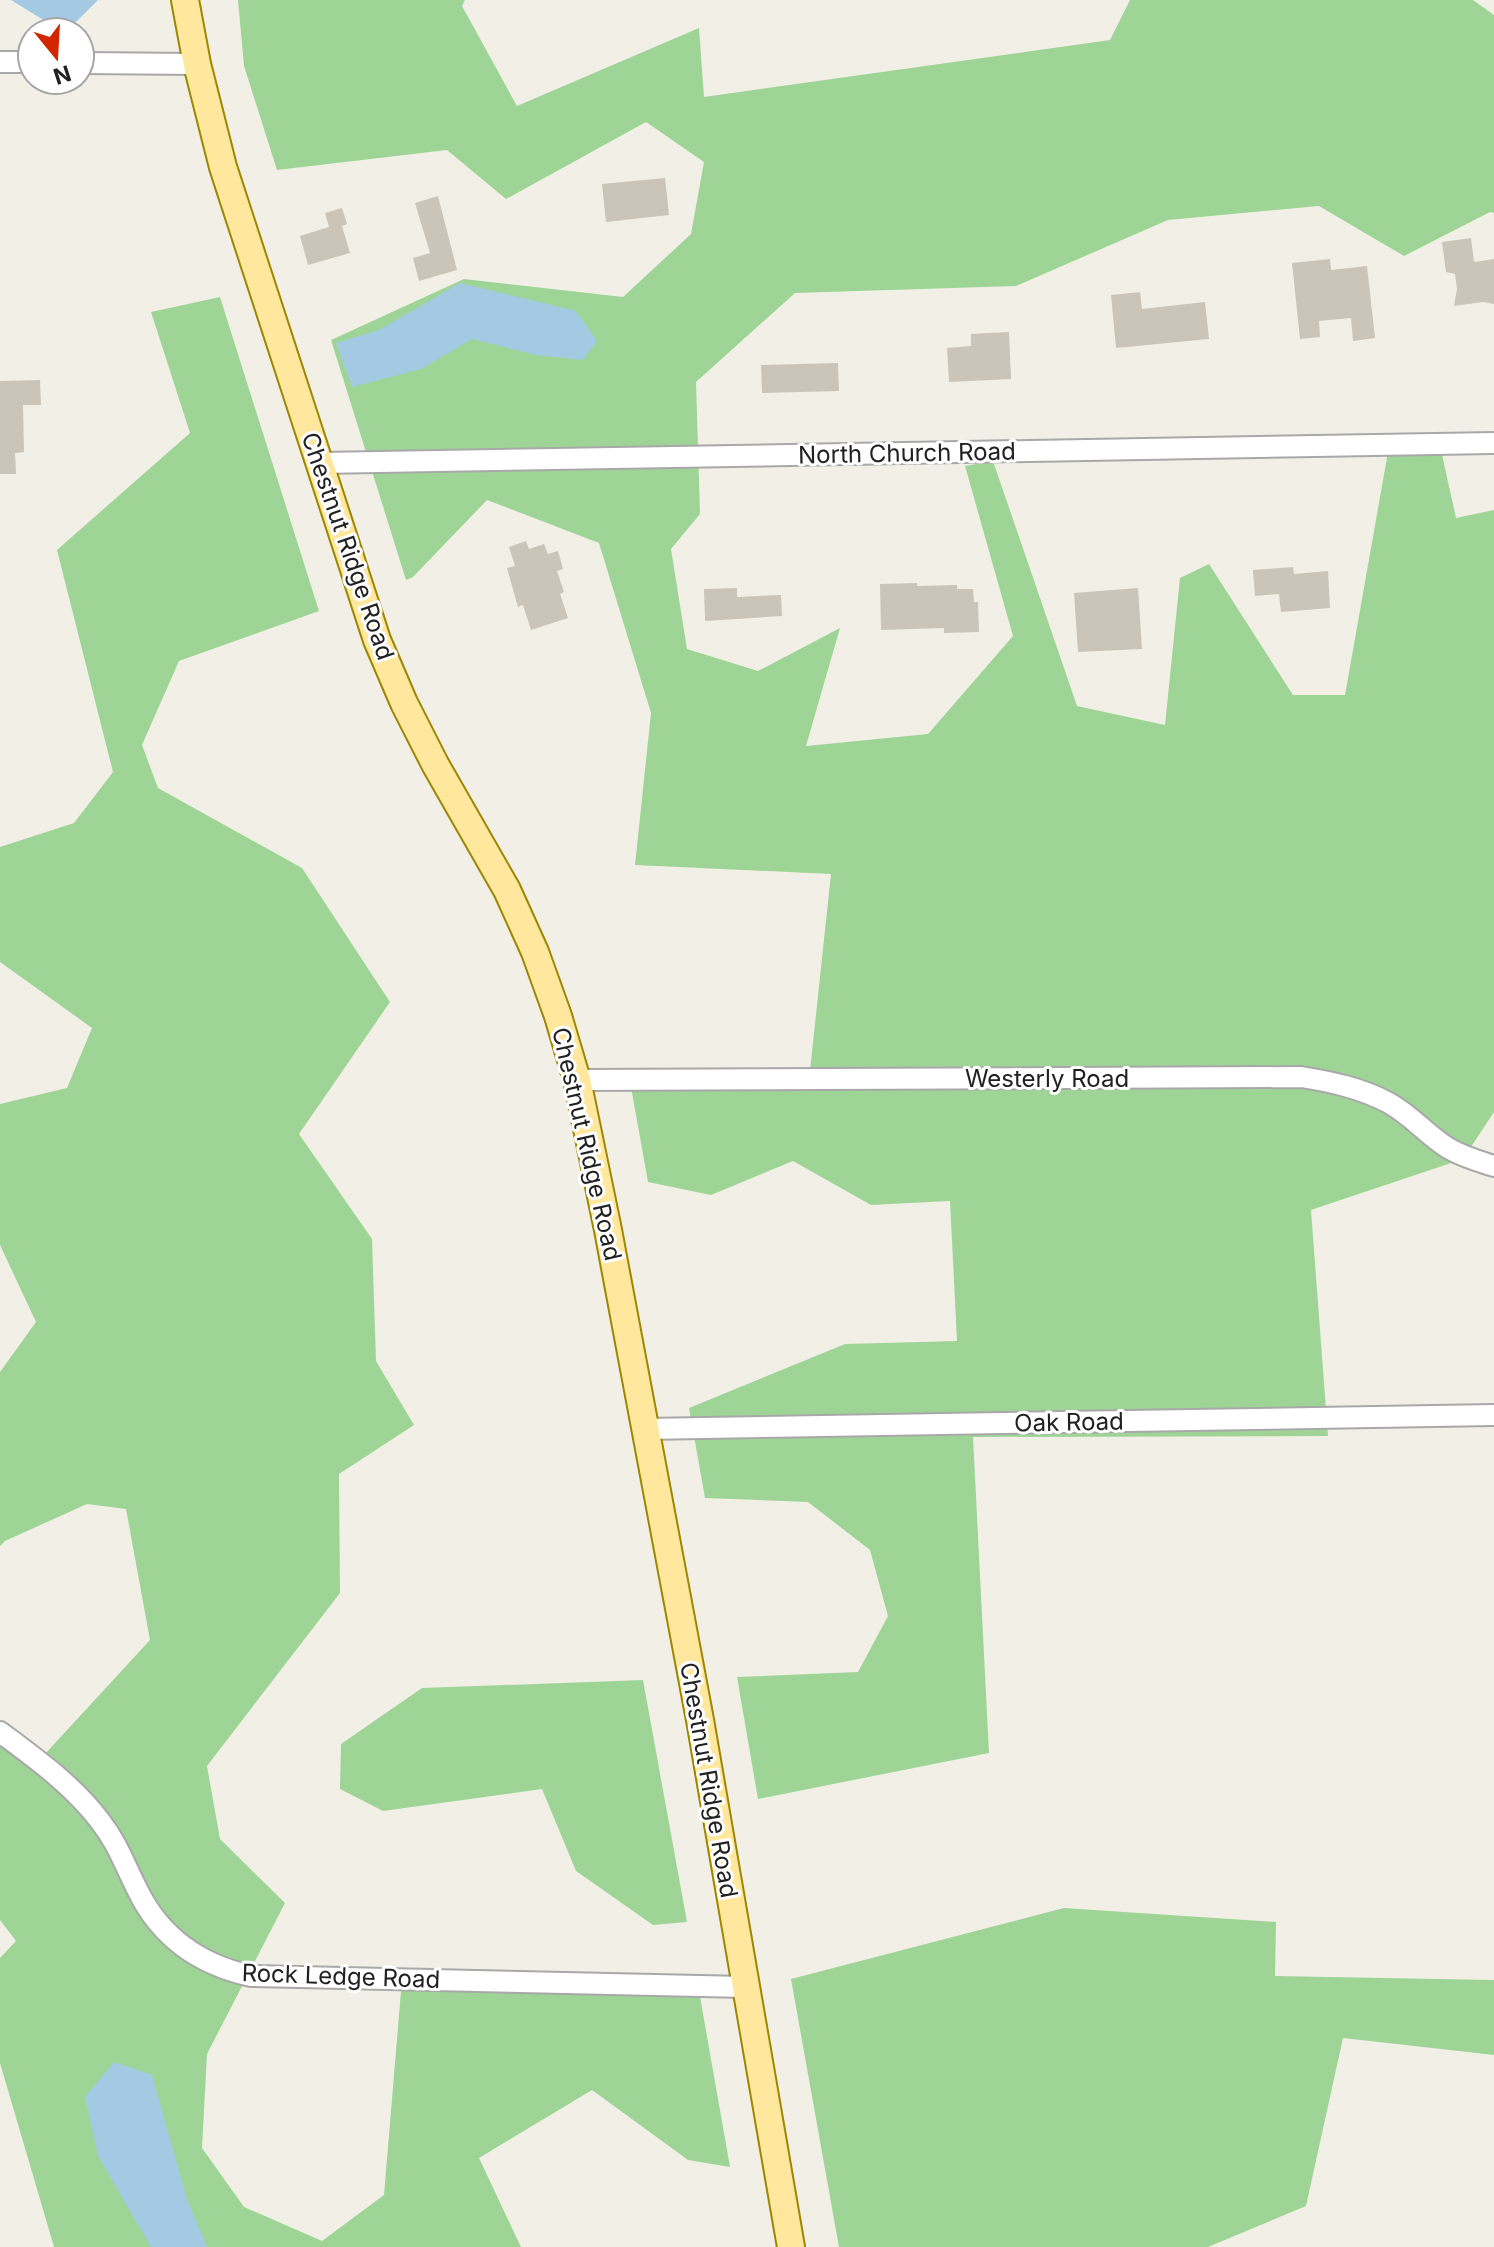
<svg xmlns="http://www.w3.org/2000/svg" width="1494" height="2247" font-family="Inter,sans-serif">
	<style>
		.forest { fill: #9ed597 }
		.water { fill: #a3c9e3 }
		.building { fill: #cac4b9 }
		.lines { fill: none; stroke-linecap: round; stroke-linejoin: round }
		.minor-casing { stroke: #a8a8a8; stroke-width: 24 }
		.major-casing { stroke: #9d8600; stroke-width: 30 }
		.minor { stroke: #fff; stroke-width: 20 }
		.major { stroke: #ffe79e; stroke-width: 26 }
		.labels { text-anchor: middle; dominant-baseline: central; stroke-width: 6; stroke-linejoin: round; paint-order: stroke }
		.street-label { font-size: 24px; fill: #212121; stroke: #fff }
	</style>
	<rect width="100%" height="100%" fill="#f2f0e6"/>
	<path class="forest" d="M 238,0 L 465,0 L 462,6 L 517,106 L 699,28 L 704,97 L 1110,40 L 1130,0 L 1473,0 L 1494,15 L 1494,213 L 1490,212 L 1404,256 L 1319,206 L 1168,220 L 1016,286 L 795,293 L 696,382 L 700,514 L 671,549 L 687,649 L 758,671 L 840,628 L 806,746 L 928,734 L 1013,636 L 965,466 L 993,461 L 1077,706 L 1165,725 L 1180,578 L 1209,564 L 1293,695 L 1345,695 L 1388,452 L 1441,450 L 1456,518 L 1494,510 L 1494,1112 L 1463,1159 L 1311,1210 L 1328,1436 L 973,1437 L 989,1753 L 758,1799 L 737,1677 L 858,1672 L 888,1616 L 870,1550 L 808,1502 L 705,1498 L 689,1408 L 845,1344 L 957,1341 L 950,1201 L 871,1205 L 793,1161 L 711,1195 L 648,1182 L 631,1087 L 809,1080 L 831,874 L 635,865 L 651,713 L 599,543 L 487,500 L 413,577 L 406,580 L 331,340 L 464,279 L 623,297 L 691,234 L 704,162 L 646,122 L 506,199 L 447,150 L 277,170 L 244,66 Z
		M 220,297 L 319,611 L 179,661 L 142,745 L 158,788 L 302,868 L 390,1002 L 299,1134 L 372,1239 L 376,1361 L 414,1425 L 339,1474 L 340,1593 L 207,1766 L 220,1839 L 285,1903 L 207,2054 L 202,2148 L 244,2207 L 322,2241 L 384,2195 L 401,1991 L 699,1991 L 730,2167 L 688,2160 L 592,2090 L 479,2158 L 521,2247 L 54,2247 L 0,2063 L 0,1958 L 16,1941 L 0,1920 L 0,1742 L 33,1767 L 150,1640 L 126,1509 L 87,1504 L 5,1541 L 0,1546 L 0,1372 L 36,1322 L 0,1245 L 0,1104 L 67,1088 L 92,1028 L 0,962 L 0,847 L 74,823 L 113,772 L 57,550 L 190,433 L 151,312 Z
		M 643,1680 L 687,1922 L 653,1925 L 576,1871 L 542,1789 L 383,1811 L 340,1789 L 341,1744 L 422,1688 Z
		M 1064,1908 L 1276,1922 L 1275,1976 L 1494,1980 L 1494,2055 L 1343,2038 L 1306,2206 L 1208,2247 L 839,2247 L 791,1979 Z"/>
	<path class="water" d="M 11,0 L 98,0 L 66,32 L 63,32 Z
		M 460,283 L 576,311 L 597,341 L 583,360 L 536,355 L 472,339 L 421,369 L 352,387 L 336,343 L 379,330 Z
		M 114,2062 L 152,2075 L 187,2199 L 207,2247 L 151,2247 L 98,2156 L 85,2097 Z"/>
	<path class="building" d="M 665,178 L 669,215 L 606,222 L 602,184 Z
		M 438,196 L 457,270 L 419,281 L 413,258 L 430,253 L 415,203 Z
		M 342,208 L 347,224 L 342,226 L 350,253 L 308,265 L 300,236 L 329,227 L 325,213 Z
		M 1471,238 L 1474,262 L 1494,259 L 1494,304 L 1483,302 L 1454,306 L 1457,289 L 1455,274 L 1446,272 L 1442,242 Z
		M 1330,259 L 1331,270 L 1367,266 L 1375,338 L 1353,341 L 1351,318 L 1319,321 L 1320,337 L 1300,339 L 1292,263 Z
		M 1140,292 L 1142,309 L 1205,302 L 1209,339 L 1116,348 L 1111,295 Z
		M 1009,332 L 1011,379 L 949,382 L 947,348 L 971,346 L 971,334 Z
		M 838,363 L 839,391 L 762,393 L 761,365 Z
		M 40,380 L 41,405 L 23,405 L 24,452 L 15,453 L 16,474 L 0,474 L 0,381 Z
		M 526,541 L 529,549 L 544,544 L 548,554 L 558,551 L 563,569 L 557,571 L 564,592 L 560,594 L 568,618 L 531,630 L 523,605 L 518,607 L 507,568 L 515,566 L 509,547 Z
		M 1293,567 L 1294,574 L 1328,571 L 1330,608 L 1281,612 L 1279,594 L 1255,596 L 1253,570 Z
		M 917,583 L 917,586 L 957,585 L 957,589 L 973,589 L 974,602 L 978,602 L 979,632 L 944,633 L 944,628 L 881,630 L 880,584 Z
		M 737,588 L 737,597 L 781,595 L 782,616 L 705,621 L 704,589 Z
		M 1138,588 L 1142,649 L 1078,652 L 1074,593 Z"/>
	<g class="lines">
		<g class="minor-casing">
			<path id="minor" d="M 0,62 L 32,62
				M 80,63 L 197,64
				M 320,463 L 1494,443
				M 577,1080 L 1301,1077 C 1332,1082 1361,1088 1389,1103 C 1411,1115 1427,1135 1448,1148 C 1463,1157 1478,1161 1494,1166
				M 644,1429 L 1494,1415
				M 0,1732 C 36,1759 73,1785 100,1821 C 118,1844 125,1866 138,1891 C 161,1938 201,1965 251,1976 L 745,1987"/>
		</g>
		<g class="major-casing">
			<path id="major" d="M 185,0 L 197,64 L 223,167 L 377,640 L 404,703 L 435,764 L 507,890 L 535,952 L 558,1016 L 577,1080 L 608,1230 L 700,1720 L 791,2247"/>
		</g>
		<use href="#minor" class="minor"/>
		<use href="#major" class="major"/>
	</g>
	<g class="labels">
		<g class="street-label">
			<text transform="translate(907 453) rotate(-1)">North Church Road</text>
			<text transform="translate(348 546) rotate(71)">Chestnut Ridge Road</text>
			<text x="1047" y="1078">Westerly Road</text>
			<text transform="translate(587 1144) rotate(77)">Chestnut Ridge Road</text>
			<text transform="translate(1069 1422) rotate(-1)">Oak Road</text>
			<text transform="translate(709 1780) rotate(80)">Chestnut Ridge Road</text>
			<text transform="translate(341 1976) rotate(2)">Rock Ledge Road</text>
		</g>
	</g>
	<g transform="translate(56 56) rotate(162)"><circle r="38" fill="#ffffff" stroke="#a6a6a6" stroke-width="2"/>
	<path d="M0-6L14 30L0 20L-14 30Z" fill="#d12600"/>
	<text y="-12" font-size="22" font-weight="bold" text-anchor="middle" fill="#212121">N</text>
	</g>
</svg>
